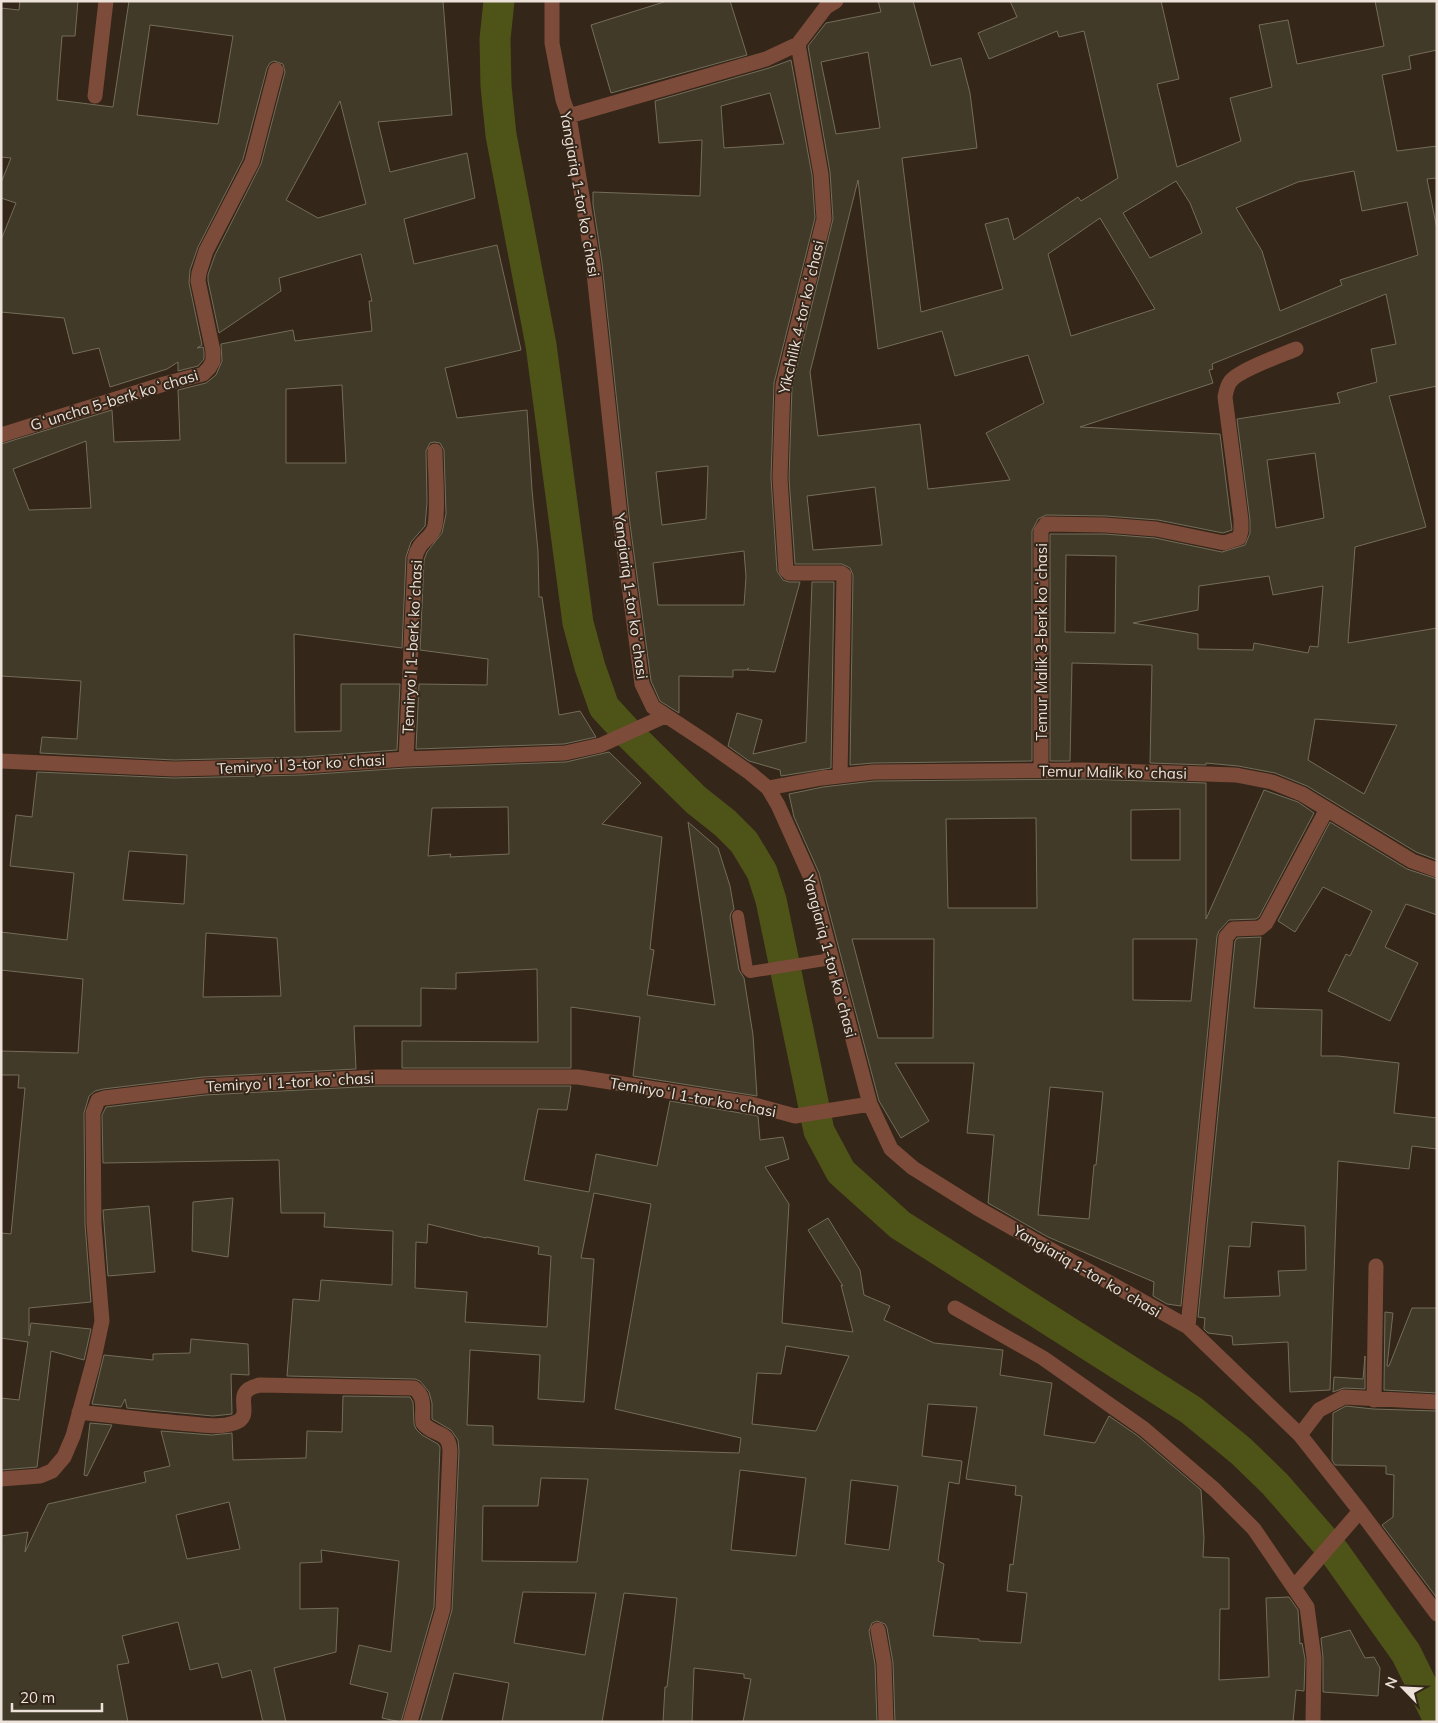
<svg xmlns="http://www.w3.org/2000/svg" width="1438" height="1723" font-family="Mulish,sans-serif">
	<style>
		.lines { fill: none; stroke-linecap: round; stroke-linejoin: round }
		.canal { stroke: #4e5317; stroke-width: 31 }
		.building { fill: #413a28; stroke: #746d59; fill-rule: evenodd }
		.lane { stroke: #7c4b39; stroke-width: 12 }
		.street { stroke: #7c4b39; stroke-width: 15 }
		.labels { text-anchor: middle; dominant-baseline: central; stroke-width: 4; stroke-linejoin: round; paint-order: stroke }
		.street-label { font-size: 15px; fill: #ece2da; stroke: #342619 }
	</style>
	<rect width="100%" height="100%" fill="#342619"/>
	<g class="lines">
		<path class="canal" d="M 499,1 L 495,39 L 496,86 L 501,135 L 541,345 L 578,623 L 590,667 L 604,707 L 627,732 L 696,800 L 725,823 L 744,842 L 762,872 L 771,900 L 819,1131 L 841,1172 L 900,1225 L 1191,1410 L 1241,1451 L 1275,1484 L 1335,1553 L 1406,1653 L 1437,1716"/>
	</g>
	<path class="building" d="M 20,1 L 78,1 L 75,36 L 62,36 L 57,100 L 113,107 L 129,1 L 443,1 L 452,115 L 378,122 L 390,172 L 467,153 L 475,198 L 404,219 L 414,264 L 497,245 L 521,350 L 445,368 L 457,418 L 527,410 L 532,490 L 538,551 L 539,597 L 542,597 L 559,715 L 580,711 L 596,737 L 564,744 L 416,749 L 419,684 L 487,685 L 488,659 L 420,650 L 424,560 L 427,552 L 442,533 L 446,514 L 444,450 L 440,443 L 434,442 L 430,443 L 426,451 L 427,503 L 425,526 L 411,542 L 406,557 L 402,648 L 294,634 L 295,732 L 341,731 L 341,684 L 400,684 L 397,750 L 302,757 L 174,760 L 40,753 L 42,737 L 77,739 L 81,681 L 1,676 L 1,444 L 112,410 L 114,442 L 180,440 L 178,390 L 206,383 L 216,375 L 222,361 L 221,344 L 293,330 L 295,341 L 372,331 L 369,301 L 372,301 L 361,254 L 279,278 L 281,291 L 219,333 L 208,281 L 208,275 L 215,255 L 261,164 L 285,72 L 283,64 L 274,61 L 270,63 L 267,68 L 243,159 L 198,247 L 190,270 L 189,283 L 202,345 L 197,348 L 203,347 L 204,352 L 204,359 L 198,366 L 178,371 L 178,362 L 167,369 L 110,387 L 99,348 L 73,354 L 64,318 L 1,312 L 1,240 L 16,203 L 1,198 L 1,183 L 11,158 L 1,157 L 1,8 L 19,10 ZM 150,25 L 233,36 L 218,124 L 137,115 ZM 340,101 L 366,204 L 318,218 L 286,200 ZM 342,385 L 346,463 L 286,463 L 286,389 ZM 86,441 L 91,508 L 29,510 L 13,469 Z
		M 667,1 L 730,1 L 747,55 L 611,93 L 591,25 Z
		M 878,1 L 913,1 L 931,66 L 961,58 L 970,93 L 977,148 L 902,158 L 921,312 L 1003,289 L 985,224 L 1008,218 L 1014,240 L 1078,197 L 1081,201 L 1118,178 L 1084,31 L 1059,37 L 1057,31 L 989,59 L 978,33 L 1017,17 L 1010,1 L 1161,1 L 1179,79 L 1157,84 L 1177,167 L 1241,141 L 1230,98 L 1272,87 L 1259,25 L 1288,20 L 1297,64 L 1384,46 L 1375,1 L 1437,1 L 1437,50 L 1409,56 L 1411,69 L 1382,75 L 1397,151 L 1437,146 L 1437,178 L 1427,179 L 1437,229 L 1437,386 L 1389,396 L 1426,527 L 1355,547 L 1348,643 L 1437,628 L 1437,860 L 1416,852 L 1307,786 L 1275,773 L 1238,766 L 1206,763 L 1206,765 L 1150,763 L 1152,665 L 1072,663 L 1070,761 L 1050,761 L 1050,534 L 1105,534 L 1155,538 L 1222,552 L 1245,545 L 1250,533 L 1250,520 L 1237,419 L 1340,403 L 1337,393 L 1377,382 L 1371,349 L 1396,344 L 1386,294 L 1212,364 L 1213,369 L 1209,370 L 1213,383 L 1080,427 L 1220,434 L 1232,530 L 1223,533 L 1158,520 L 1106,516 L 1046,515 L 1038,519 L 1032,531 L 1032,761 L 873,763 L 850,765 L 853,575 L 850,568 L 842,564 L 795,564 L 789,478 L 792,386 L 833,219 L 830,172 L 808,46 L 826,23 L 881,12 ZM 868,52 L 880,128 L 836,134 L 821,62 ZM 1354,171 L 1362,211 L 1407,202 L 1418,255 L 1340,280 L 1342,285 L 1280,311 L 1262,251 L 1236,208 L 1298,182 ZM 858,180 L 878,349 L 942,331 L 955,376 L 1028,355 L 1044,403 L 986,433 L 1010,480 L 928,489 L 920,424 L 818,436 L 810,372 ZM 1176,181 L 1190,203 L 1202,233 L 1150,258 L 1123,213 ZM 1100,218 L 1155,309 L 1071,336 L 1048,254 ZM 1315,453 L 1324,518 L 1276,528 L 1267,460 ZM 875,487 L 882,545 L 813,550 L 807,496 ZM 1066,555 L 1116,556 L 1115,633 L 1065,632 ZM 1269,576 L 1273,595 L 1323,586 L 1318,647 L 1310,646 L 1308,653 L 1254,643 L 1253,650 L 1198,649 L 1198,634 L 1133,623 L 1198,610 L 1199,586 ZM 1315,719 L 1397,725 L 1364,794 L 1308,760 Z
		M 791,60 L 812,175 L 815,218 L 774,383 L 771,478 L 777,571 L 783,580 L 789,582 L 800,582 L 775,672 L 747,670 L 749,668 L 746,670 L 733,670 L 733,677 L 679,676 L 679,713 L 660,701 L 651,681 L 630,524 L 602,263 L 593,204 L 593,192 L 700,196 L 702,140 L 659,143 L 655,101 L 769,68 ZM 770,93 L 784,144 L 724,148 L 721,106 ZM 708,466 L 706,519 L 662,525 L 656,472 ZM 744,551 L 746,577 L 744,605 L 658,605 L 653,563 Z
		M 812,582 L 834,582 L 831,768 L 781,776 L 780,770 L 749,761 L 728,746 L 737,713 L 762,720 L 753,754 L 806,742 Z
		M 609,752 L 641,783 L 602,824 L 662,837 L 650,949 L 654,950 L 647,995 L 715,1005 L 688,822 L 718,848 L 730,886 L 734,909 L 731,913 L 730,917 L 739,970 L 744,978 L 753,1035 L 757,1096 L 633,1076 L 640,1017 L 571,1007 L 571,1068 L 402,1068 L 402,1041 L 538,1042 L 537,969 L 456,973 L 456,989 L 421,988 L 421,1026 L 354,1026 L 356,1069 L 203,1077 L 103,1089 L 95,1091 L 89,1096 L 84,1113 L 85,1224 L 91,1302 L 29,1308 L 29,1336 L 31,1323 L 91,1329 L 84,1360 L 51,1351 L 37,1467 L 1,1470 L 1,1398 L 19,1400 L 28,1342 L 1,1338 L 1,1233 L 11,1234 L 25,1088 L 18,1088 L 19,1075 L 1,1075 L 1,1051 L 78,1053 L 83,979 L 1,970 L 1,932 L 67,940 L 74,873 L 10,866 L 16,815 L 32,817 L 37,772 L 174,778 L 302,775 L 406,768 L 566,762 ZM 508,807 L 509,854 L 450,857 L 451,854 L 428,856 L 432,808 ZM 129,851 L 187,855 L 184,904 L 123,900 ZM 206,933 L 277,938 L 281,996 L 203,997 Z
		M 1084,779 L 1206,783 L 1206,919 L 1264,790 L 1298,802 L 1314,813 L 1259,917 L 1256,919 L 1229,920 L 1219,931 L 1217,936 L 1181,1306 L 1167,1304 L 1153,1296 L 1154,1282 L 1048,1237 L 988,1203 L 994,1135 L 967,1133 L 974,1063 L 895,1063 L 929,1121 L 901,1138 L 879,1101 L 819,873 L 794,817 L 789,794 L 823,787 L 874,781 ZM 1180,809 L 1180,860 L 1131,860 L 1131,810 ZM 1036,818 L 1037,908 L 948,908 L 946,819 ZM 852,939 L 934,939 L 933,1038 L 878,1038 ZM 1133,939 L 1197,939 L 1191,1001 L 1133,1000 ZM 1050,1087 L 1103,1092 L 1096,1165 L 1094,1165 L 1089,1219 L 1038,1215 Z
		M 1330,822 L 1407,869 L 1437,879 L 1437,915 L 1406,904 L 1385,947 L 1418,963 L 1390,1021 L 1328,991 L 1346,954 L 1350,956 L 1372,911 L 1323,887 L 1295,932 L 1278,921 Z
		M 1261,937 L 1254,1008 L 1322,1010 L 1321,1056 L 1338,1056 L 1399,1063 L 1394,1113 L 1437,1118 L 1437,1149 L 1412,1146 L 1409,1169 L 1338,1161 L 1330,1390 L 1290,1392 L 1288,1342 L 1233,1345 L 1232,1336 L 1208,1333 L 1204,1329 L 1205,1318 L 1198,1317 L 1235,941 L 1237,938 ZM 1252,1222 L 1305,1226 L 1306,1270 L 1278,1271 L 1280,1296 L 1224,1298 L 1229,1246 L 1250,1247 Z
		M 377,1086 L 571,1086 L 567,1110 L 538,1109 L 524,1180 L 589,1192 L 596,1154 L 657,1166 L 670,1101 L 758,1116 L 760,1140 L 783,1137 L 789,1159 L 765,1167 L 789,1204 L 782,1323 L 853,1332 L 841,1285 L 843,1286 L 808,1230 L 828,1218 L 860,1270 L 864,1295 L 890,1306 L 884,1320 L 934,1343 L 1003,1350 L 1000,1375 L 1052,1383 L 1044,1435 L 1095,1443 L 1109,1416 L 1138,1436 L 1201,1490 L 1204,1538 L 1203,1557 L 1229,1558 L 1229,1609 L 1220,1609 L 1219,1680 L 1269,1677 L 1266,1598 L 1289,1597 L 1298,1610 L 1300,1644 L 1302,1643 L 1305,1659 L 1304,1691 L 1296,1690 L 1293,1722 L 895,1722 L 893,1663 L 887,1628 L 885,1624 L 877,1621 L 872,1623 L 869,1631 L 875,1664 L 877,1722 L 743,1722 L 751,1679 L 744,1678 L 744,1674 L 694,1668 L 692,1722 L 663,1722 L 665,1687 L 667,1687 L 677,1598 L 624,1593 L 602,1722 L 502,1722 L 509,1683 L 454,1673 L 441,1722 L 420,1722 L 452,1610 L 459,1451 L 458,1440 L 451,1430 L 432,1419 L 432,1403 L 429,1392 L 420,1381 L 415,1379 L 287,1376 L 293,1299 L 319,1301 L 321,1280 L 392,1285 L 393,1231 L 324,1227 L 325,1213 L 281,1213 L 279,1160 L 103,1163 L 102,1115 L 106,1107 L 205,1095 ZM 594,1193 L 651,1204 L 615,1409 L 741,1438 L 739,1453 L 493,1445 L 493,1426 L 467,1425 L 470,1350 L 540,1355 L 538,1399 L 584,1402 L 594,1259 L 581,1258 ZM 428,1224 L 486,1238 L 486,1237 L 539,1247 L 538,1254 L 551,1256 L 547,1327 L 465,1322 L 467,1292 L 415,1288 L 416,1242 L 427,1243 ZM 786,1346 L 849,1356 L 816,1431 L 752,1424 L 757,1373 L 781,1374 ZM 928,1404 L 977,1407 L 966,1479 L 1016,1486 L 1015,1495 L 1022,1496 L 1013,1565 L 1010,1564 L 1007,1591 L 1027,1593 L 1021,1643 L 979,1641 L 979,1639 L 933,1636 L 944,1564 L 938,1561 L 949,1482 L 959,1484 L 962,1461 L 922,1456 ZM 740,1470 L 806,1478 L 796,1556 L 731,1550 ZM 541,1478 L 588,1479 L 577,1562 L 482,1561 L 483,1506 L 538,1506 ZM 851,1480 L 898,1486 L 889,1550 L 845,1544 ZM 523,1592 L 596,1593 L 585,1655 L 514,1643 Z
		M 233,1198 L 228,1257 L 192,1251 L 193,1202 Z
		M 149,1206 L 155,1272 L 108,1276 L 103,1210 Z
		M 1412,1308 L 1437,1308 L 1437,1393 L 1384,1390 L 1385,1312 L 1393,1313 L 1387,1366 L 1389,1366 Z
		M 191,1339 L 248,1344 L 249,1375 L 231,1374 L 232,1414 L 213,1416 L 127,1408 L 125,1399 L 121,1407 L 92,1404 L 104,1355 L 153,1360 L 153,1354 L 190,1353 Z
		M 1365,1356 L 1365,1389 L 1344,1388 L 1333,1392 L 1334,1377 L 1363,1379 Z
		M 343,1396 L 410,1397 L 413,1402 L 414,1424 L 416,1429 L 422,1435 L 438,1444 L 440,1447 L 434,1607 L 401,1722 L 382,1718 L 388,1693 L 350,1684 L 359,1645 L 391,1652 L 399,1561 L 321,1550 L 322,1562 L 300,1563 L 300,1609 L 338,1608 L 336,1652 L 274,1668 L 286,1722 L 263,1722 L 251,1670 L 222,1678 L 218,1663 L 190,1670 L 178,1622 L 122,1636 L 129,1663 L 117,1665 L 128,1722 L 1,1722 L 1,1536 L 28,1532 L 25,1552 L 48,1504 L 146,1482 L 144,1472 L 170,1466 L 161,1431 L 212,1435 L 232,1433 L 233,1460 L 306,1458 L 307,1431 L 342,1432 ZM 229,1502 L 240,1549 L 187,1559 L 176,1515 Z
		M 1346,1406 L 1373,1409 L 1437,1411 L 1437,1598 L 1382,1525 L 1393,1517 L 1394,1475 L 1386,1474 L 1386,1466 L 1335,1465 L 1332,1460 L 1333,1413 Z
		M 90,1423 L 112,1425 L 87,1476 L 84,1475 Z
		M 1350,1630 L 1365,1658 L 1374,1657 L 1380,1668 L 1378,1696 L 1323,1692 L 1323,1658 L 1321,1638 Z"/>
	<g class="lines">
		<path class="lane" d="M 738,916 L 747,969 L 750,972 L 831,959"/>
		<path class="street" d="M 552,1 L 552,43 L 563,100 L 569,116 L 593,264 L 621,525 L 642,684 L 653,707 L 709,744 L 750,773 L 768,788 L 778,805 L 810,876 L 870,1104 L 891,1149 L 913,1168 L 977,1208 L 1188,1327 L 1300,1435 L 1360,1511 L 1437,1614
			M 798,44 L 821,174 L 824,219 L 783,385 L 780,478 L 786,570 L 789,573 L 841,573 L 844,575 L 840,776
			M 95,96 L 106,1
			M 569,116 L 766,59 L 798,44 L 826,7 L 836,1
			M 1,435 L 164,384 L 203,374 L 209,368 L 213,361 L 213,351 L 198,281 L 199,273 L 206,251 L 252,162 L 276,70
			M 406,759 L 415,558 C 419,540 429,541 434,529 C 439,515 435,469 435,451
			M 1,761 L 174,769 L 302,766 L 406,759 L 565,753 L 601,745 L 665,716
			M 1041,770 L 1041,531 L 1046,524 L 1105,525 L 1156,529 L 1224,543 L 1239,538 L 1241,531 L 1241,520 L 1225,397 C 1226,392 1227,386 1230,382 C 1237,371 1282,355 1296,349
			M 768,788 L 822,778 L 873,772 L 1084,770 L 1236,775 L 1272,782 L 1302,794 L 1412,861 L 1437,870
			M 955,1308 L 1043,1358 L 1144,1429 L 1215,1490 L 1254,1529 L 1307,1607 L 1314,1658 L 1313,1722
			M 1188,1327 L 1226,937 L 1233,929 L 1260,928 L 1266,923 L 1327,809
			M 1374,1400 L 1376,1266
			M 79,1412 C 116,1416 154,1421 191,1424 C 205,1425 220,1428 234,1423 C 258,1416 227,1391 260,1385 L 414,1388 C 427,1398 421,1409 423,1423 C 434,1437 449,1429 450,1451 L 443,1609 L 410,1722
			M 1300,1435 L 1319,1410 L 1344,1397 L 1437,1402
			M 1,1479 L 40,1476 L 52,1471 L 64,1457 L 73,1436 L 93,1363 L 102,1321 L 94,1224 L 93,1113 L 98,1100 L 104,1098 L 204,1086 L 377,1077 L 578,1077 L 751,1104 L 795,1116 L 870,1104
			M 1294,1587 L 1360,1511
			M 878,1630 L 884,1663 L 886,1722"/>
	</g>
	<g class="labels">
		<g class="street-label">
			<text transform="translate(580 194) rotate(80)">Yangiariq 1-tor koʻchasi</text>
			<text transform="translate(801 317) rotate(-77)">Yikchilik 4-tor koʻchasi</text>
			<text transform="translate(114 400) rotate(-17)">Gʻuncha 5-berk koʻchasi</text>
			<text transform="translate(631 596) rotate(82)">Yangiariq 1-tor koʻchasi</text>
			<text transform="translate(1041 642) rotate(-90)">Temur Malik 3-berk koʻchasi</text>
			<text transform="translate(412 647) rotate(-87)">Temiryoʼl 1-berk koʼchasi</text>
			<text transform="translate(301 764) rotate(-3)">Temiryoʻl 3-tor koʻchasi</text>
			<text transform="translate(1113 772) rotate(1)">Temur Malik koʻchasi</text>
			<text transform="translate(830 956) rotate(75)">Yangiariq 1-tor koʻchasi</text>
			<text transform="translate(290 1082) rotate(-3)">Temiryoʻl 1-tor koʻchasi</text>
			<text transform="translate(693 1097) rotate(10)">Temiryoʻl 1-tor koʻchasi</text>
			<text transform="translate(1087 1271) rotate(30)">Yangiariq 1-tor koʻchasi</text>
		</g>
	</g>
	<rect width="1438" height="1723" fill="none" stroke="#ece2da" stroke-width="5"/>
	<g transform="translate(1403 1688) rotate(294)" stroke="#342619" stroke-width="4" paint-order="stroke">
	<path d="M0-4L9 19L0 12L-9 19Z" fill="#ece2da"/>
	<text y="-8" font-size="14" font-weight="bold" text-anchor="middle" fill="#ece2da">N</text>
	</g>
	<path d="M12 1703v8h90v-8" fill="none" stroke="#ece2da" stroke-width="2.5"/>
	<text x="20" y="1703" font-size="15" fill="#ece2da" stroke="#342619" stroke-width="4" paint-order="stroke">20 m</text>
</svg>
